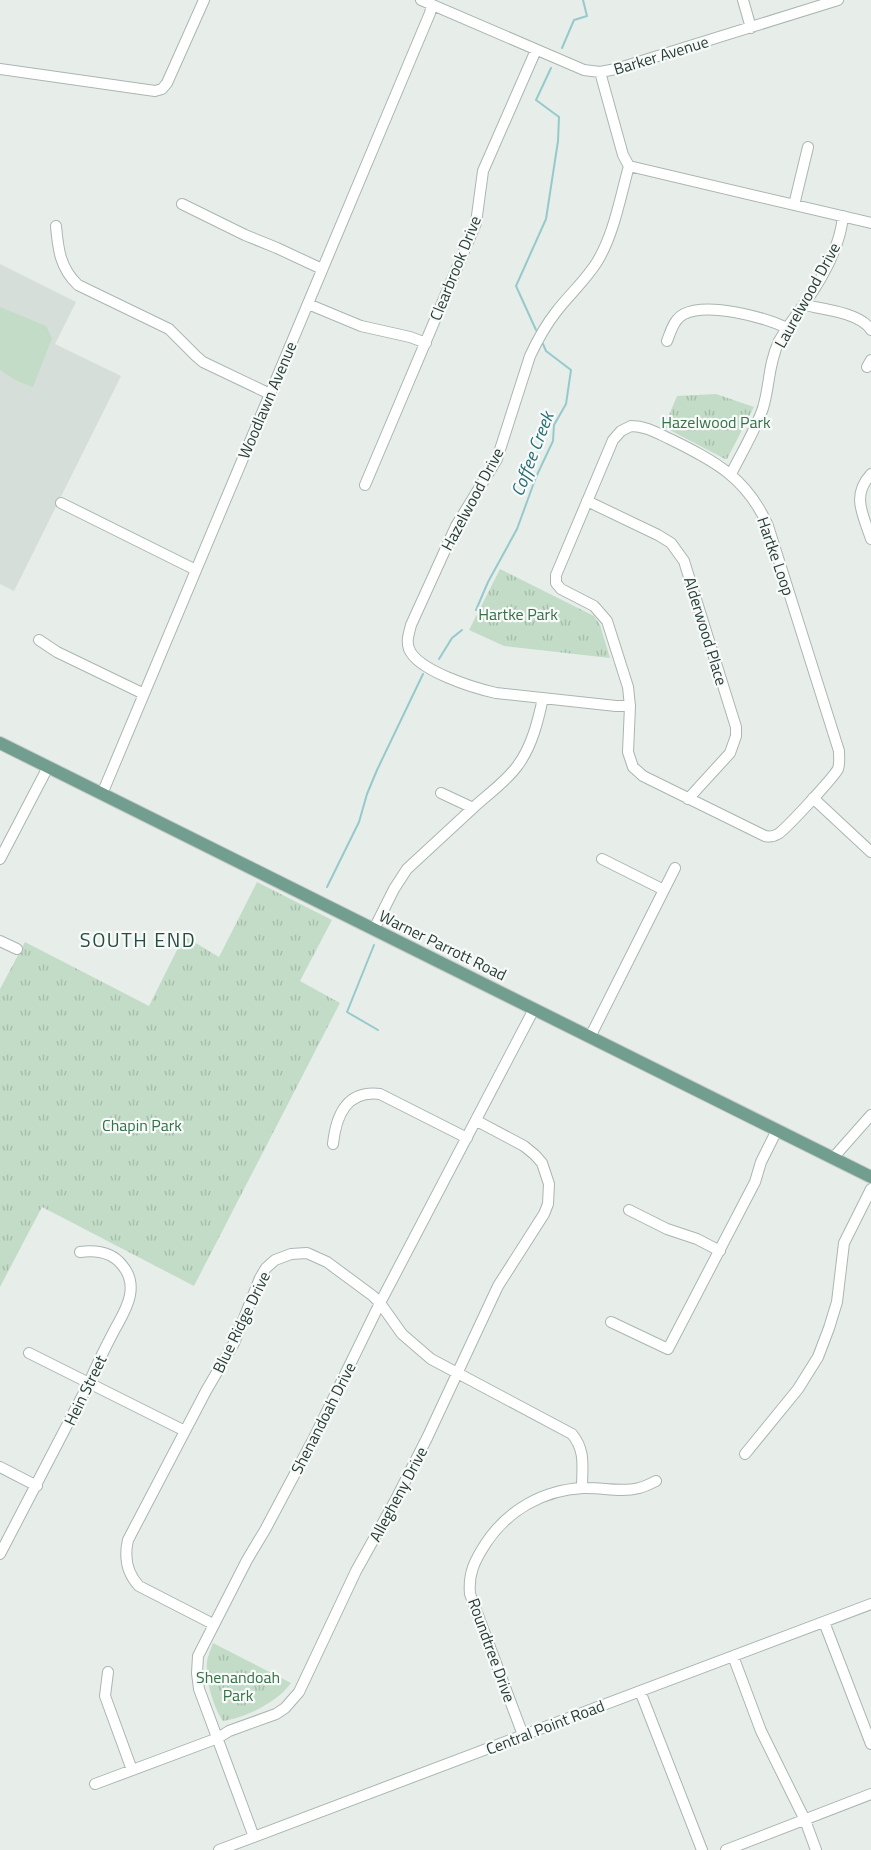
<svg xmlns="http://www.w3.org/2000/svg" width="871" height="1850" font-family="'Titillium Web',sans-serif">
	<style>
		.built { fill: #d5ded9 }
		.grass { fill: url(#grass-tufts) }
		.pitch { fill: #c3dcc7 }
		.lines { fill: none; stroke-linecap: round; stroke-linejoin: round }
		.stream { stroke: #96c9cc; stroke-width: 2 }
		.minor-casing { stroke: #aab6b0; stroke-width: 12 }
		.major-casing { stroke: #c3c9c7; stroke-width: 14 }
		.minor { stroke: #fff; stroke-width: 10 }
		.major { stroke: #719e8e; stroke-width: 12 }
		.labels { text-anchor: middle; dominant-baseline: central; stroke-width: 4.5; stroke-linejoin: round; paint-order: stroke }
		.street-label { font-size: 16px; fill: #283e36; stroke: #f7faf9 }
		.park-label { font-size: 16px; fill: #367147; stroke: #f7faf9 }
		.water-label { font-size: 18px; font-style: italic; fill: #286f74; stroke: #f7faf9 }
		.quarter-label { font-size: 20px; letter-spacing: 1.5px; fill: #254e40; stroke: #f7faf9 }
	</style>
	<defs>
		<pattern id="grass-tufts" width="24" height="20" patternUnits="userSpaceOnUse" patternTransform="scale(1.5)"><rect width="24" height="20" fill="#c3dcc7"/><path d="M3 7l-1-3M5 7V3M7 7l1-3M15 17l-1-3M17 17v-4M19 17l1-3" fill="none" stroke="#a8beac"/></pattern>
	</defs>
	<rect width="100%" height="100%" fill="#e7eeea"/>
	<path class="built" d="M 0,264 L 76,302 L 55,344 L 121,376 L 14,591 L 0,584 Z"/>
	<path class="grass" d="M 716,394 L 754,407 L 727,459 L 725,459 L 664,427 L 677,396 Z
		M 500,569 L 594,616 L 600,625 L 610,658 L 504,646 L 469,630 Z
		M 257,882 L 332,920 L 300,981 L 340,1003 L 194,1286 L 42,1207 L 0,1287 L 0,989 L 25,942 L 149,1006 L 184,936 L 219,957 Z
		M 213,1643 L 291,1683 C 278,1702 245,1718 223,1721 C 213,1707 205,1678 207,1661 C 208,1655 211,1649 213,1643 Z"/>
	<path class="pitch" d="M 0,307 L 46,326 L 52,338 L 33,387 L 17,381 L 0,370 Z"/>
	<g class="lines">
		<path class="stream" d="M 562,48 L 574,20 L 587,16 L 583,0
			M 536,330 L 516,286 L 546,219 L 558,141 L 559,117 L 536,100 L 551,68
			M 476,610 L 488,582 L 517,529 L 536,477 L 553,441 L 554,425 L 566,404 L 571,370 L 546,351 L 543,344
			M 439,659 L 452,638 L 462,630
			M 327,887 L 359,822 L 367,794 L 377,770 L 423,674
			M 374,945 L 347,1012 L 378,1030"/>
		<g class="minor-casing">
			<path id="minor" d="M 421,0 L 584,70 L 600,72 L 616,69 L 838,0
				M 743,0 L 751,28
				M 0,69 L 155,91 L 162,89 L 167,83 L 204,0
				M 600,72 L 623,155 L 629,166 C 620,198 614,234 597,262 C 585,281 569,295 556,312 C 545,326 537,341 530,356 L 497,459 L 456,526 L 411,625 C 409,634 406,640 409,649 C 418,671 474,688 496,693 L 616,706 L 630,706
				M 629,166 L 871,223
				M 182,204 L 245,235 L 277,248 L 322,269
				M 794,205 L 808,147
				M 56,226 C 58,249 60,268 78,285 L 169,329 L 196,356 L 203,362 L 270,394
				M 308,304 L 361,326 L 410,337 L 426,343
				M 804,305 C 823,309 861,313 871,330
				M 667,341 C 671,331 674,319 684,314 C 708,302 764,317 787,328
				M 867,367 L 871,360
				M 631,426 C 646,426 657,433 670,439 C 715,461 747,478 768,526 L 839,751 C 839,757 840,763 838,769 C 833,778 786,829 778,834 C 773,837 770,837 765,836 L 643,776 L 633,767 L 628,752 L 630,706 L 628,687 L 607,621 L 594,606 L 561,589 L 556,583 L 556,575 L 613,440 L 621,431 Z
				M 731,474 C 741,454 756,429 763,408 C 770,385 768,365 779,341 C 786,329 794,318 802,307 C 821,281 840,248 843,216
				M 871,474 C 851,496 863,514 871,539
				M 365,485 L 476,223 L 483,171 L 536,50
				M 587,501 L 658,535 L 671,543 L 684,561 L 736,727 L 736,736 L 730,753 L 688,799
				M 61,503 L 196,570
				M 39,640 L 57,652 L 144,694
				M 441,793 L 473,808 C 488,794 507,781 518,765 C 532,746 538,721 543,698
				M 102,794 L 430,13 L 432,5
				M 813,798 L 871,852
				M 0,859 L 48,767
				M 602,859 L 664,890
				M 374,929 L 394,889 L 407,869 L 473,808
				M 0,941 L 17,949
				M 590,1037 L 675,868
				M 333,1144 C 336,1116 346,1090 380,1094 L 467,1138
				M 833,1158 L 871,1115
				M 629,1210 L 667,1229 L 697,1239 L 720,1251
				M 611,1322 L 668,1349 L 755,1182 L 761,1162 L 777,1130
				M 29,1353 L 185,1431
				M 745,1454 L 798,1389 L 818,1357 L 829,1328 L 837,1302 L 844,1243 L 871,1189
				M 0,1467 L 37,1486
				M 0,1554 L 89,1383 C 97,1364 106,1346 115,1329 C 121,1318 128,1307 130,1295 C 132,1284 129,1273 122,1265 C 111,1251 95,1250 80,1252
				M 824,1622 L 871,1744
				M 213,1624 L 139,1586 C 126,1572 124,1557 128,1540 L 206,1391 L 234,1343 L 260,1278 L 266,1268 L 275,1260 L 291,1254 L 307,1253 L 327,1262 L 373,1296 L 380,1303 L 402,1334 L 431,1359 L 572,1434 C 586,1451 582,1467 582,1488
				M 733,1656 L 761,1731 L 805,1820 L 816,1850
				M 108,1672 L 105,1696 L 132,1770
				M 640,1691 L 702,1850
				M 523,1735 L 470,1594 C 468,1573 475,1560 486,1543 C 508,1510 543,1490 583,1488 C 602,1487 620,1493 639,1488 C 644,1487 650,1484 656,1481
				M 95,1784 L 218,1738 L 229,1731 L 276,1714 L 285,1708 L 299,1692 L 356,1571 L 395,1501 L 427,1438 L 498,1286 L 544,1214 L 548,1204 L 549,1184 L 542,1163 L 535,1155 L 524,1146 L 477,1121
				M 254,1837 L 199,1689 L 197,1673 L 198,1656 L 247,1560 L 265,1530 L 316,1434 L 380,1303 L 534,1009
				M 219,1850 L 871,1604
				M 726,1850 L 871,1794"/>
		</g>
		<g class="major-casing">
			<path id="major" d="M 0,743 L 871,1177"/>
		</g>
		<use href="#minor" class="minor"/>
		<use href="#major" class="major"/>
	</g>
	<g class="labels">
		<g class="street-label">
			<text transform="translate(661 55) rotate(-17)">Barker Avenue</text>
			<text transform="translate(455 268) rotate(-68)">Clearbrook Drive</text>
			<text transform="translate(807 295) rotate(-61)">Laurelwood Drive</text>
			<text transform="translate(267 400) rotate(-67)">Woodlawn Avenue</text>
			<text transform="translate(472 499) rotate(-62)">Hazelwood Drive</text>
			<text transform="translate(776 556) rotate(71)">Hartke Loop</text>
			<text transform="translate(706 631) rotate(73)">Alderwood Place</text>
			<text transform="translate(443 945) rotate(26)">Warner Parrott Road</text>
			<text transform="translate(241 1322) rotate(-64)">Blue Ridge Drive</text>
			<text transform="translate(85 1390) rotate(-64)">Hein Street</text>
			<text transform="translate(323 1418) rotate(-63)">Shenandoah Drive</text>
			<text transform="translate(398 1494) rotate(-62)">Allegheny Drive</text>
			<text transform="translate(492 1650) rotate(70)">Roundtree Drive</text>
			<text transform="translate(545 1727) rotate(-21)">Central Point Road</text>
		</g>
		<g class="park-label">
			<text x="716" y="422">Hazelwood Park</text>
			<text x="518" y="614">Hartke Park</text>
			<text x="142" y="1125">Chapin Park</text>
			<text x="238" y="1677">Shenandoah<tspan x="238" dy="18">Park</tspan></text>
		</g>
		<g class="water-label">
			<text transform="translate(532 454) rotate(-69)">Coffee Creek</text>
		</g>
		<g class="quarter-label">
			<text x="138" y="939">SOUTH END</text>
		</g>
	</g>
</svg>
